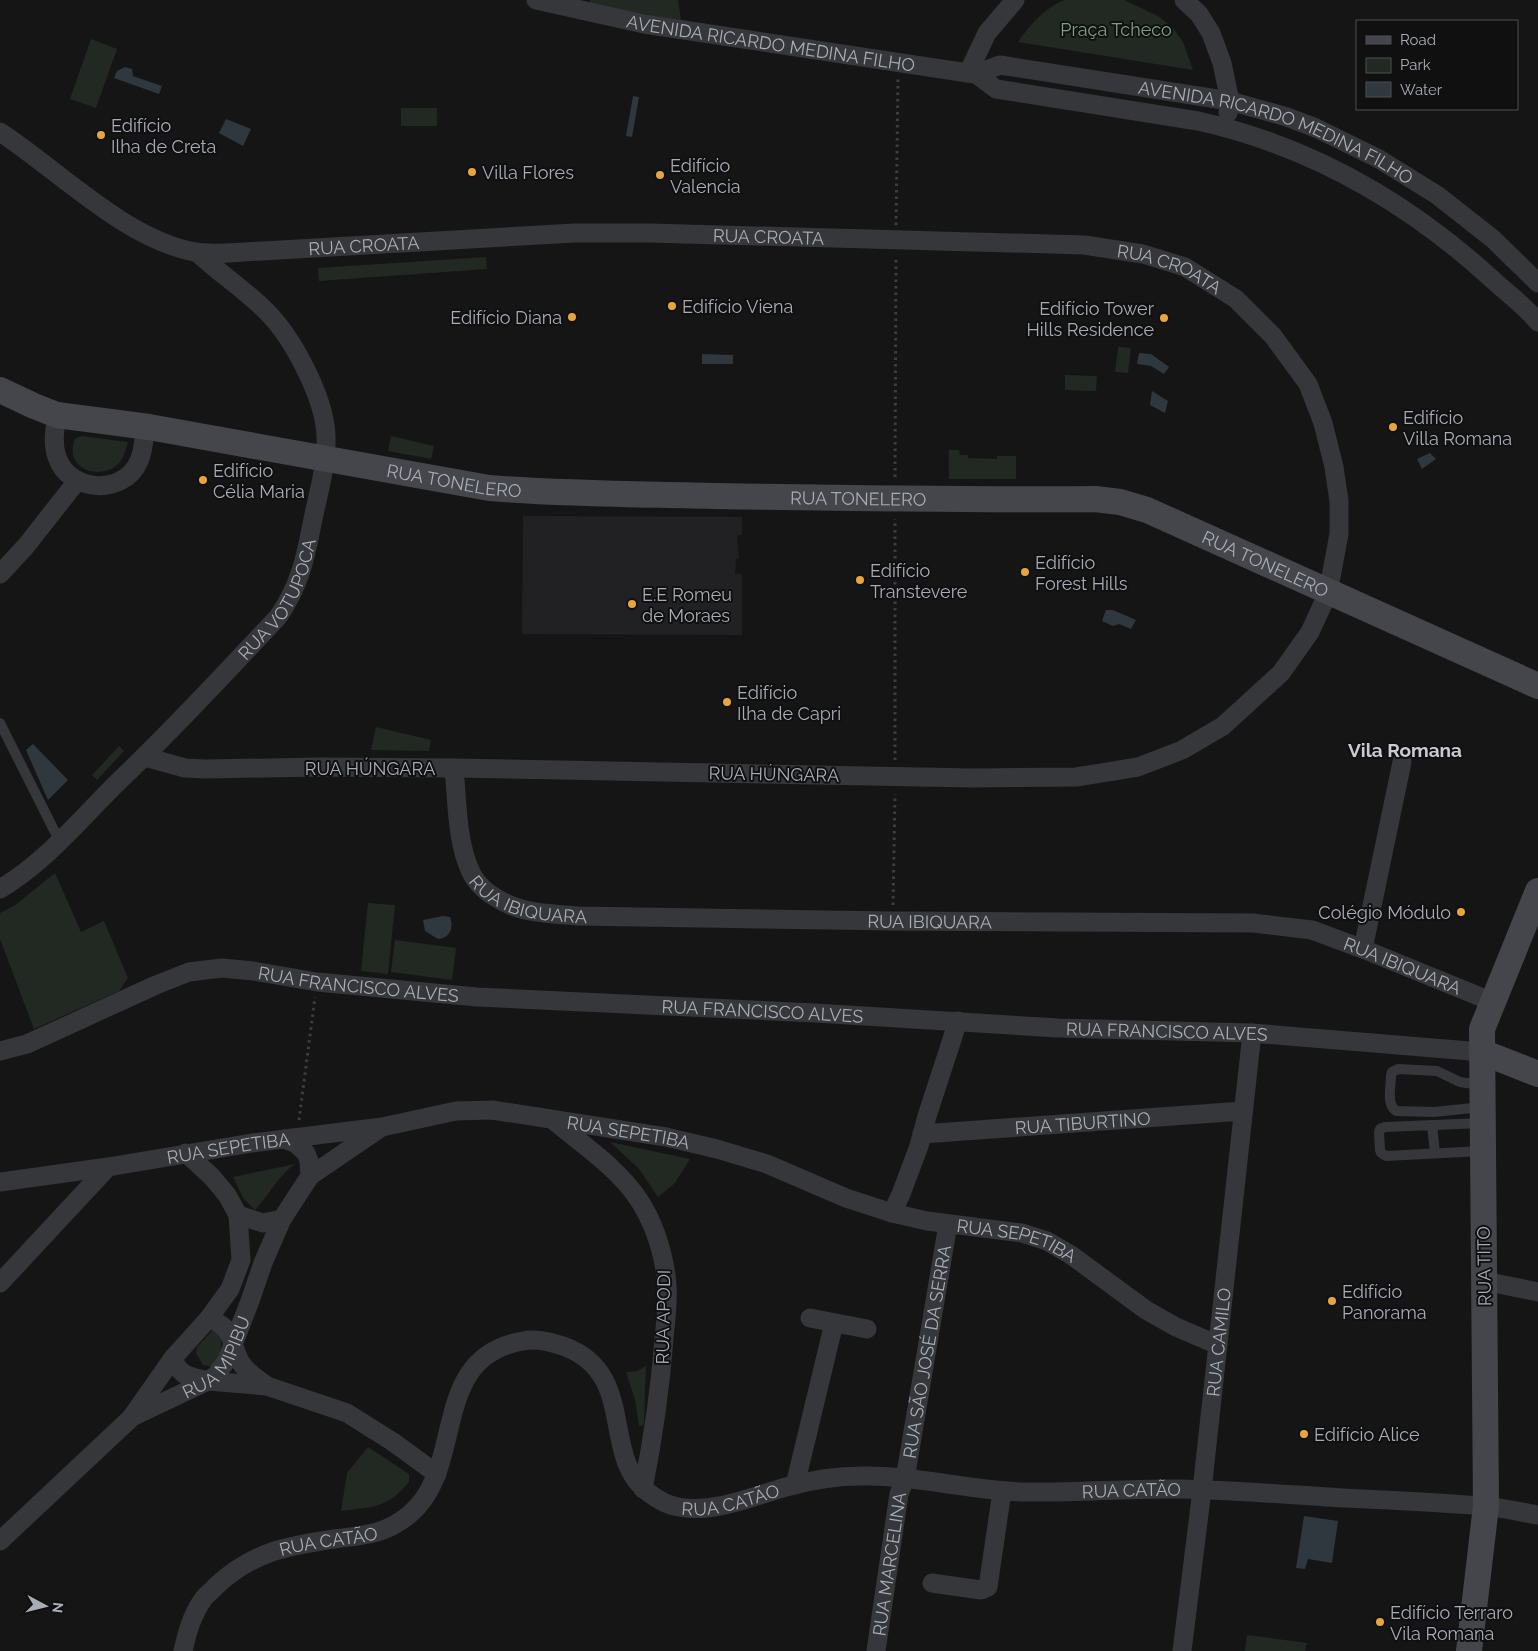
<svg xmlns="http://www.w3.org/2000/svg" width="1538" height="1651" font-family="Raleway,sans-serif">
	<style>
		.built { fill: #212123 }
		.green { fill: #212922 }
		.water { fill: #2f383e }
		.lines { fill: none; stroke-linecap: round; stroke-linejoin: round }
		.path { stroke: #3c3e42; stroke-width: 3; stroke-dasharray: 2.5 4; stroke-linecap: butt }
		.lane { stroke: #36373b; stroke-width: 10 }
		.street { stroke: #36373b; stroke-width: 19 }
		.secondary { stroke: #44464b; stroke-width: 26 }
		.poi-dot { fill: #e7a63c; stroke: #101011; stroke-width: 2 }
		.labels { text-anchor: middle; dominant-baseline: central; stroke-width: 4; stroke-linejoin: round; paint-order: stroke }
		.park-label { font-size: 18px; fill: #7fa080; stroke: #101011 }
		.street-label { font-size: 18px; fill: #a7acb6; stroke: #101011 }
		.poi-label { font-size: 18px; fill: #a7acb6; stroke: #101011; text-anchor: start }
		.neighbourhood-label { font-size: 19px; font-weight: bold; fill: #c8cbd2; stroke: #101011 }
	</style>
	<rect width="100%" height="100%" fill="#151516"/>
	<path class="built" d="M 523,516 L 742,517 L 742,535 L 737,535 L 739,559 L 736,559 L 735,574 L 742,574 L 742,635 L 522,634 Z"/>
	<path class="green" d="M 590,0 L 678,0 L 681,20 L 590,6 Z
		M 1065,0 L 1124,0 L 1158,16 L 1173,28 L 1183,42 L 1193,70 L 1018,42 C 1030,25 1045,7 1065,0 Z
		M 91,39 L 117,49 L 96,108 L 70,99 Z
		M 401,108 L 437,108 L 437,126 L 401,126 Z
		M 486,257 L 487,269 L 319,281 L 318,268 Z
		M 1118,347 L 1131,348 L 1128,373 L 1115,372 Z
		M 1065,375 L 1097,376 L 1096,391 L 1065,390 Z
		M 82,436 L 128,442 C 126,450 123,461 116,466 C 99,479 69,470 73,446 C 74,439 76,437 82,436 Z
		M 391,436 L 434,446 L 431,459 L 388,451 Z
		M 949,450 L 959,450 L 960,455 L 968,455 L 968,458 L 997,459 L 997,456 L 1016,456 L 1016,479 L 949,479 Z
		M 376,727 L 431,740 L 429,751 L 371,750 Z
		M 119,746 L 124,751 L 97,780 L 92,775 Z
		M 55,873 L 81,932 L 104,921 L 128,978 L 119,991 L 34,1029 L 0,939 L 0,913 L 14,906 Z
		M 368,903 L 395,905 L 388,974 L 361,971 Z
		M 395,940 L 456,948 L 452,980 L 391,972 Z
		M 610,1142 L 690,1159 L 675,1183 L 658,1197 L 639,1169 Z
		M 295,1164 C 278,1176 269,1195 255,1210 L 243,1198 L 233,1177 Z
		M 212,1331 L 218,1331 L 222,1336 L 219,1366 L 214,1367 L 203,1365 L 196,1353 L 197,1347 Z
		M 646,1366 L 644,1423 L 642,1426 L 639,1426 L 635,1400 L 626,1372 L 637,1371 Z
		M 368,1447 L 409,1474 L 409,1482 C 388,1508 373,1507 341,1511 L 347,1473 Z
		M 1247,1635 L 1307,1643 L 1305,1651 L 1245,1651 Z"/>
	<path class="water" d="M 125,67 L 132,69 L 133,76 L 162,86 L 159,94 L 114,78 L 117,71 Z
		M 633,96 L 639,97 L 632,137 L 626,136 Z
		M 226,119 L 251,129 L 243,146 L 219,133 Z
		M 1139,353 L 1151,354 L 1169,367 L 1164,374 L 1151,366 L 1137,364 Z
		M 702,354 L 733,355 L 733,364 L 702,364 Z
		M 1152,391 L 1168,401 L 1165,413 L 1150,405 Z
		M 1430,453 L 1436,459 L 1422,469 L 1417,459 Z
		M 1106,610 L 1113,610 L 1136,620 L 1131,629 L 1119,624 L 1113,626 L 1102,621 Z
		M 33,744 L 68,780 L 48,800 L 26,750 Z
		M 443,916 L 450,917 C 454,928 450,938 438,939 L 425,931 L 423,920 Z
		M 1304,1516 L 1338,1521 L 1332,1563 L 1308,1559 L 1305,1569 L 1296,1568 Z"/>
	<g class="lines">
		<path class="path" d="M 896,225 L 898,79
			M 895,477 L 896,256
			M 895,760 L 895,519
			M 893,905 L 895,794
			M 299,1120 L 315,997"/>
		<path class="lane" d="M 0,723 L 60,842
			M 1481,1085 L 1460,1082 L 1437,1071 L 1398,1069 L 1392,1072 L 1391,1076 C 1391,1087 1386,1104 1396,1111 L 1434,1112 L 1482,1107
			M 1432,1125 L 1435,1153
			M 1482,1151 L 1386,1156 L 1381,1153 L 1380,1150 L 1379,1132 L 1380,1129 L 1385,1127 L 1482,1123"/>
		<g class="street">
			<path id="s1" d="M 536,0 L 644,24 L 968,73 L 976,74 L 1000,65 L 1230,101 L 1287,117 L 1316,128 L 1379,159 L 1437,195 L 1493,239 L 1538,283"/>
			<path d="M 1184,0 L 1199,14 L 1211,33 L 1222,63 L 1230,101 L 1228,113"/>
			<path d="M 968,73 L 987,33 L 1015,0"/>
			<path d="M 976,74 L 996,89 L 1198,121 C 1311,146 1409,203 1493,280 C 1508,294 1525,306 1538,322"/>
			<path id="s2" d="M 0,132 C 58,170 122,236 190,251 C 207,255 226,253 244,252 L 575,233 L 650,233 L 1084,245 L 1143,254 L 1185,267 L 1236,299 L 1273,336 L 1308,384 L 1323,423 L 1334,467 L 1339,501 L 1339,534 L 1328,593 L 1310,632 L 1281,673 L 1223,726 L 1182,750 L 1138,767 L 1076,777 L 972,778 L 454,768 L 320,767 L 205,769 L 185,768 L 145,757"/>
			<path d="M 57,415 C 55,429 52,443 57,457 C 69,493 124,496 139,461 C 144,450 144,438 145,427"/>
			<path d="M 0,574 L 26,546 L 77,481"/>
			<path id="s3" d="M 454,768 C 457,799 457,843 470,870 C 477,887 494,898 510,905 C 531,914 556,914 578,916 L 892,921 L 1253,923 L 1312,930 L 1363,949 L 1493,1002"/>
			<path id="s4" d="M 0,889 C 47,861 81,818 120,780 C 175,728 226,672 278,617 C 302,582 306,554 314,514 C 320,488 327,461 326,435 C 324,396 292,336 265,310 C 244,289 219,273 198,253"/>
			<path d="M 1363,949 L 1402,762"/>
			<path id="s5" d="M 0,1051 L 27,1044 L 156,985 L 189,972 L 222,968 L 253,971 L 317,982 L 477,997 L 816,1013 L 1058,1028 L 1252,1033 L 1482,1052"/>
			<path d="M 553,1120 C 583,1145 618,1168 639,1200 C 654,1223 662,1249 666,1275 C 669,1295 666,1318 664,1339 C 660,1390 653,1439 643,1489"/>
			<path id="s6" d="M 922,1134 L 1243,1111"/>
			<path d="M 310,1176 L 379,1129"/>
			<path id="s7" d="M 0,1182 L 108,1167 L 252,1143 L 382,1127 L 456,1111 L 492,1110 L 666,1137 L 717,1149 L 767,1164 L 846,1198 L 892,1213 L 927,1221 L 1022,1233 L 1047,1241 L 1071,1255 L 1146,1310 L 1176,1327 L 1218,1345"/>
			<path d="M 892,1213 L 901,1194 L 919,1146 L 927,1116 L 958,1021"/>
			<path d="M 238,1215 L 263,1223 L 282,1219"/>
			<path d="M 1484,1281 L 1538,1292"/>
			<path d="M 0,1283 L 108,1167"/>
			<path d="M 209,1318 C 237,1331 228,1340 241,1363 C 247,1373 258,1379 267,1386"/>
			<path d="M 810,1318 L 867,1329"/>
			<path d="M 173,1358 L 177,1367 L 184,1374 L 192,1377 L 208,1381 L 267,1386 L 347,1413 L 393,1442 L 437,1474"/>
			<path id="s8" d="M 132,1417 L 208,1381 L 216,1375 L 227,1360 L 250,1301 L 263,1263 L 282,1219 L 310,1176 L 309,1161 L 306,1153 L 295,1143 L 284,1139"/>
			<path d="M 795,1485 L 834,1323"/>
			<path d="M 0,1541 L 131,1418 L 173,1358 L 209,1318 L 230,1289 L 241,1260 L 238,1215 L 227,1195 L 212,1177 L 186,1153"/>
			<path d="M 932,1583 L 981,1590 L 988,1587 L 1002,1491"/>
			<path id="s9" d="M 183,1651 C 187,1633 192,1614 204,1598 C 204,1597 215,1588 215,1587 C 252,1552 286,1546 334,1539 C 364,1535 385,1535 410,1514 C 467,1466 428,1357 523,1341 C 536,1338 550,1342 563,1346 C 639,1373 599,1457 649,1493 C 658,1500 667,1505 678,1507 C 715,1514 755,1495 790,1486 C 812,1480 839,1476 862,1476 C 917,1475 970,1491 1025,1492 C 1077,1493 1128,1488 1180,1489 C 1234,1490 1289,1495 1343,1498 C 1389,1500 1436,1502 1482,1506 C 1501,1507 1519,1512 1538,1515"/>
			<path id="s10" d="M 876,1651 L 899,1494 L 905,1479 L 948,1224"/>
			<path id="s11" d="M 1182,1651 L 1202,1490 L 1252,1033"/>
		</g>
		<g class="secondary">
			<path id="s12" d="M 0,390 L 34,406 L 57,415 L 149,427 L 489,488 C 564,494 640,494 716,496 C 842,498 968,500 1095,499 L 1120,502 L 1147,510 L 1538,686"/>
			<path d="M 1482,1052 L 1538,1074"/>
			<path d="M 1469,1651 L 1486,1506 L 1482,1029 L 1538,891"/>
		</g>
	</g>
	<g class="poi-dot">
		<circle cx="101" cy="135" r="5"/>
		<circle cx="472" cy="172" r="5"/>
		<circle cx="660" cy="175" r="5"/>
		<circle cx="672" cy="306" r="5"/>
		<circle cx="572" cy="317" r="5"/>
		<circle cx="1164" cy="318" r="5"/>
		<circle cx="1393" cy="427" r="5"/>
		<circle cx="203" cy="480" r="5"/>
		<circle cx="1025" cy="572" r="5"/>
		<circle cx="860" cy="580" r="5"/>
		<circle cx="632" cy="604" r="5"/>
		<circle cx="727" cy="702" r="5"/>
		<circle cx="1461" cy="912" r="5"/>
		<circle cx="1332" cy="1301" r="5"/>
		<circle cx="1304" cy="1434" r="5"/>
		<circle cx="1380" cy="1622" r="5"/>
	</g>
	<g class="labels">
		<g class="park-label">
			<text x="1116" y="29">Praça Tcheco</text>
		</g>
		<g class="street-label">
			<text stroke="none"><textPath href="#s1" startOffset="239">AVENIDA RICARDO MEDINA FILHO</textPath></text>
			<text stroke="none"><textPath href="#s1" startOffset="758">AVENIDA RICARDO MEDINA FILHO</textPath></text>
			<text stroke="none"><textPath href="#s2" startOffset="805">RUA CROATA</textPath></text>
			<text stroke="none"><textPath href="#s2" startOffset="400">RUA CROATA</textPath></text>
			<text stroke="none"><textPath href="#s2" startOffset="1210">RUA CROATA</textPath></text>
			<text stroke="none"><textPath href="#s12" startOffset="465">RUA TONELERO</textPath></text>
			<text stroke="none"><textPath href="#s12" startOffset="870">RUA TONELERO</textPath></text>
			<text stroke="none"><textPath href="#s12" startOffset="1290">RUA TONELERO</textPath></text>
			<text stroke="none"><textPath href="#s4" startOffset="405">RUA VOTUPOCA</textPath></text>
			<text x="370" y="768">RUA HÚNGARA</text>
			<text transform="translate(774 774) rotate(1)">RUA HÚNGARA</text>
			<text stroke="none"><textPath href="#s3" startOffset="174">RUA IBIQUARA</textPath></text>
			<text stroke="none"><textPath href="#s3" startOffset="579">RUA IBIQUARA</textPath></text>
			<text stroke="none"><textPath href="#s3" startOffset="1059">RUA IBIQUARA</textPath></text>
			<text stroke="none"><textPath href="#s5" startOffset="376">RUA FRANCISCO ALVES</textPath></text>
			<text stroke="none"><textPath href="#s5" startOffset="781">RUA FRANCISCO ALVES</textPath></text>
			<text stroke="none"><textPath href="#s5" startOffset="1186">RUA FRANCISCO ALVES</textPath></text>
			<text stroke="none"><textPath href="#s6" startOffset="161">RUA TIBURTINO</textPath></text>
			<text stroke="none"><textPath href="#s7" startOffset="636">RUA SEPETIBA</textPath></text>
			<text stroke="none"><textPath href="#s7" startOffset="231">RUA SEPETIBA</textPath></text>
			<text stroke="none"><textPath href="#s7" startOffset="1041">RUA SEPETIBA</textPath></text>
			<text transform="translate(1484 1266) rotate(-91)">RUA TITO</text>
			<text transform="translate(663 1317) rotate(-89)">RUA APODI</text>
			<text stroke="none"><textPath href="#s11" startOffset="311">RUA CAMILO</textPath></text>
			<text stroke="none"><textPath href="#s10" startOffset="304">RUA SÃO JOSÉ DA SERRA</textPath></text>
			<text stroke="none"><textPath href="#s8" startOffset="108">RUA MIPIBU</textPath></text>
			<text stroke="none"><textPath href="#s9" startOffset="1215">RUA CATÃO</textPath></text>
			<text stroke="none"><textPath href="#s9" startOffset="810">RUA CATÃO</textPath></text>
			<text stroke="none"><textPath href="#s9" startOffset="198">RUA CATÃO</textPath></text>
			<text stroke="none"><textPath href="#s10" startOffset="88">RUA MARCELINA</textPath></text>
		</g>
		<g class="poi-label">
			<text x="111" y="125">Edifício<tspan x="111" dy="21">Ilha de Creta</tspan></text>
			<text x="670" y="165">Edifício<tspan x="670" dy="21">Valencia</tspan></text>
			<text x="482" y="172">Villa Flores</text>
			<text x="682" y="306">Edifício Viena</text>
			<text x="1154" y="308" text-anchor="end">Edifício Tower<tspan x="1154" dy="21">Hills Residence</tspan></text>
			<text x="562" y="317" text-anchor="end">Edifício Diana</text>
			<text x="1403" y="417">Edifício<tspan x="1403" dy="21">Villa Romana</tspan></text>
			<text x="213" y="470">Edifício<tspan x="213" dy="21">Célia Maria</tspan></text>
			<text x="1035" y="562">Edifício<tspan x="1035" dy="21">Forest Hills</tspan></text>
			<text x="870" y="570">Edifício<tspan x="870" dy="21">Transtevere</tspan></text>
			<text x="642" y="594">E.E Romeu<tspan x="642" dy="21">de Moraes</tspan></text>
			<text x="737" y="692">Edifício<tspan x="737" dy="21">Ilha de Capri</tspan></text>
			<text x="1451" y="912" text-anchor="end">Colégio Módulo</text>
			<text x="1342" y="1291">Edifício<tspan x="1342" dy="21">Panorama</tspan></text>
			<text x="1314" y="1434">Edifício Alice</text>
			<text x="1390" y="1612">Edifício Terraro<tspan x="1390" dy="21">Vila Romana</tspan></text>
		</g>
		<g class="neighbourhood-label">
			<text x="1405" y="750">Vila Romana</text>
		</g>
	</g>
	<rect x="1356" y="20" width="162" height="90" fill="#101011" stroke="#4c4e53"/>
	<rect x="1366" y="36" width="25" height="8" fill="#44464b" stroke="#4c4e53"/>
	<text x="1400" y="45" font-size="15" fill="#a7acb6">Road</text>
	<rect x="1366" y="58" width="25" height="15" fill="#212922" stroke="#4c4e53"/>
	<text x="1400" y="70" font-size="15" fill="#a7acb6">Park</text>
	<rect x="1366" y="82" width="25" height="15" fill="#2f383e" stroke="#4c4e53"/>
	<text x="1400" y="95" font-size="15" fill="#a7acb6">Water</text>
	<g transform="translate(45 1606) rotate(97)" stroke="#101011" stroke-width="4" paint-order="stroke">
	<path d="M0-4L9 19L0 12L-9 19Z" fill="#a7acb6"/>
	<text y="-8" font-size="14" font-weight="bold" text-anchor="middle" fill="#a7acb6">N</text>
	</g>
</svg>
